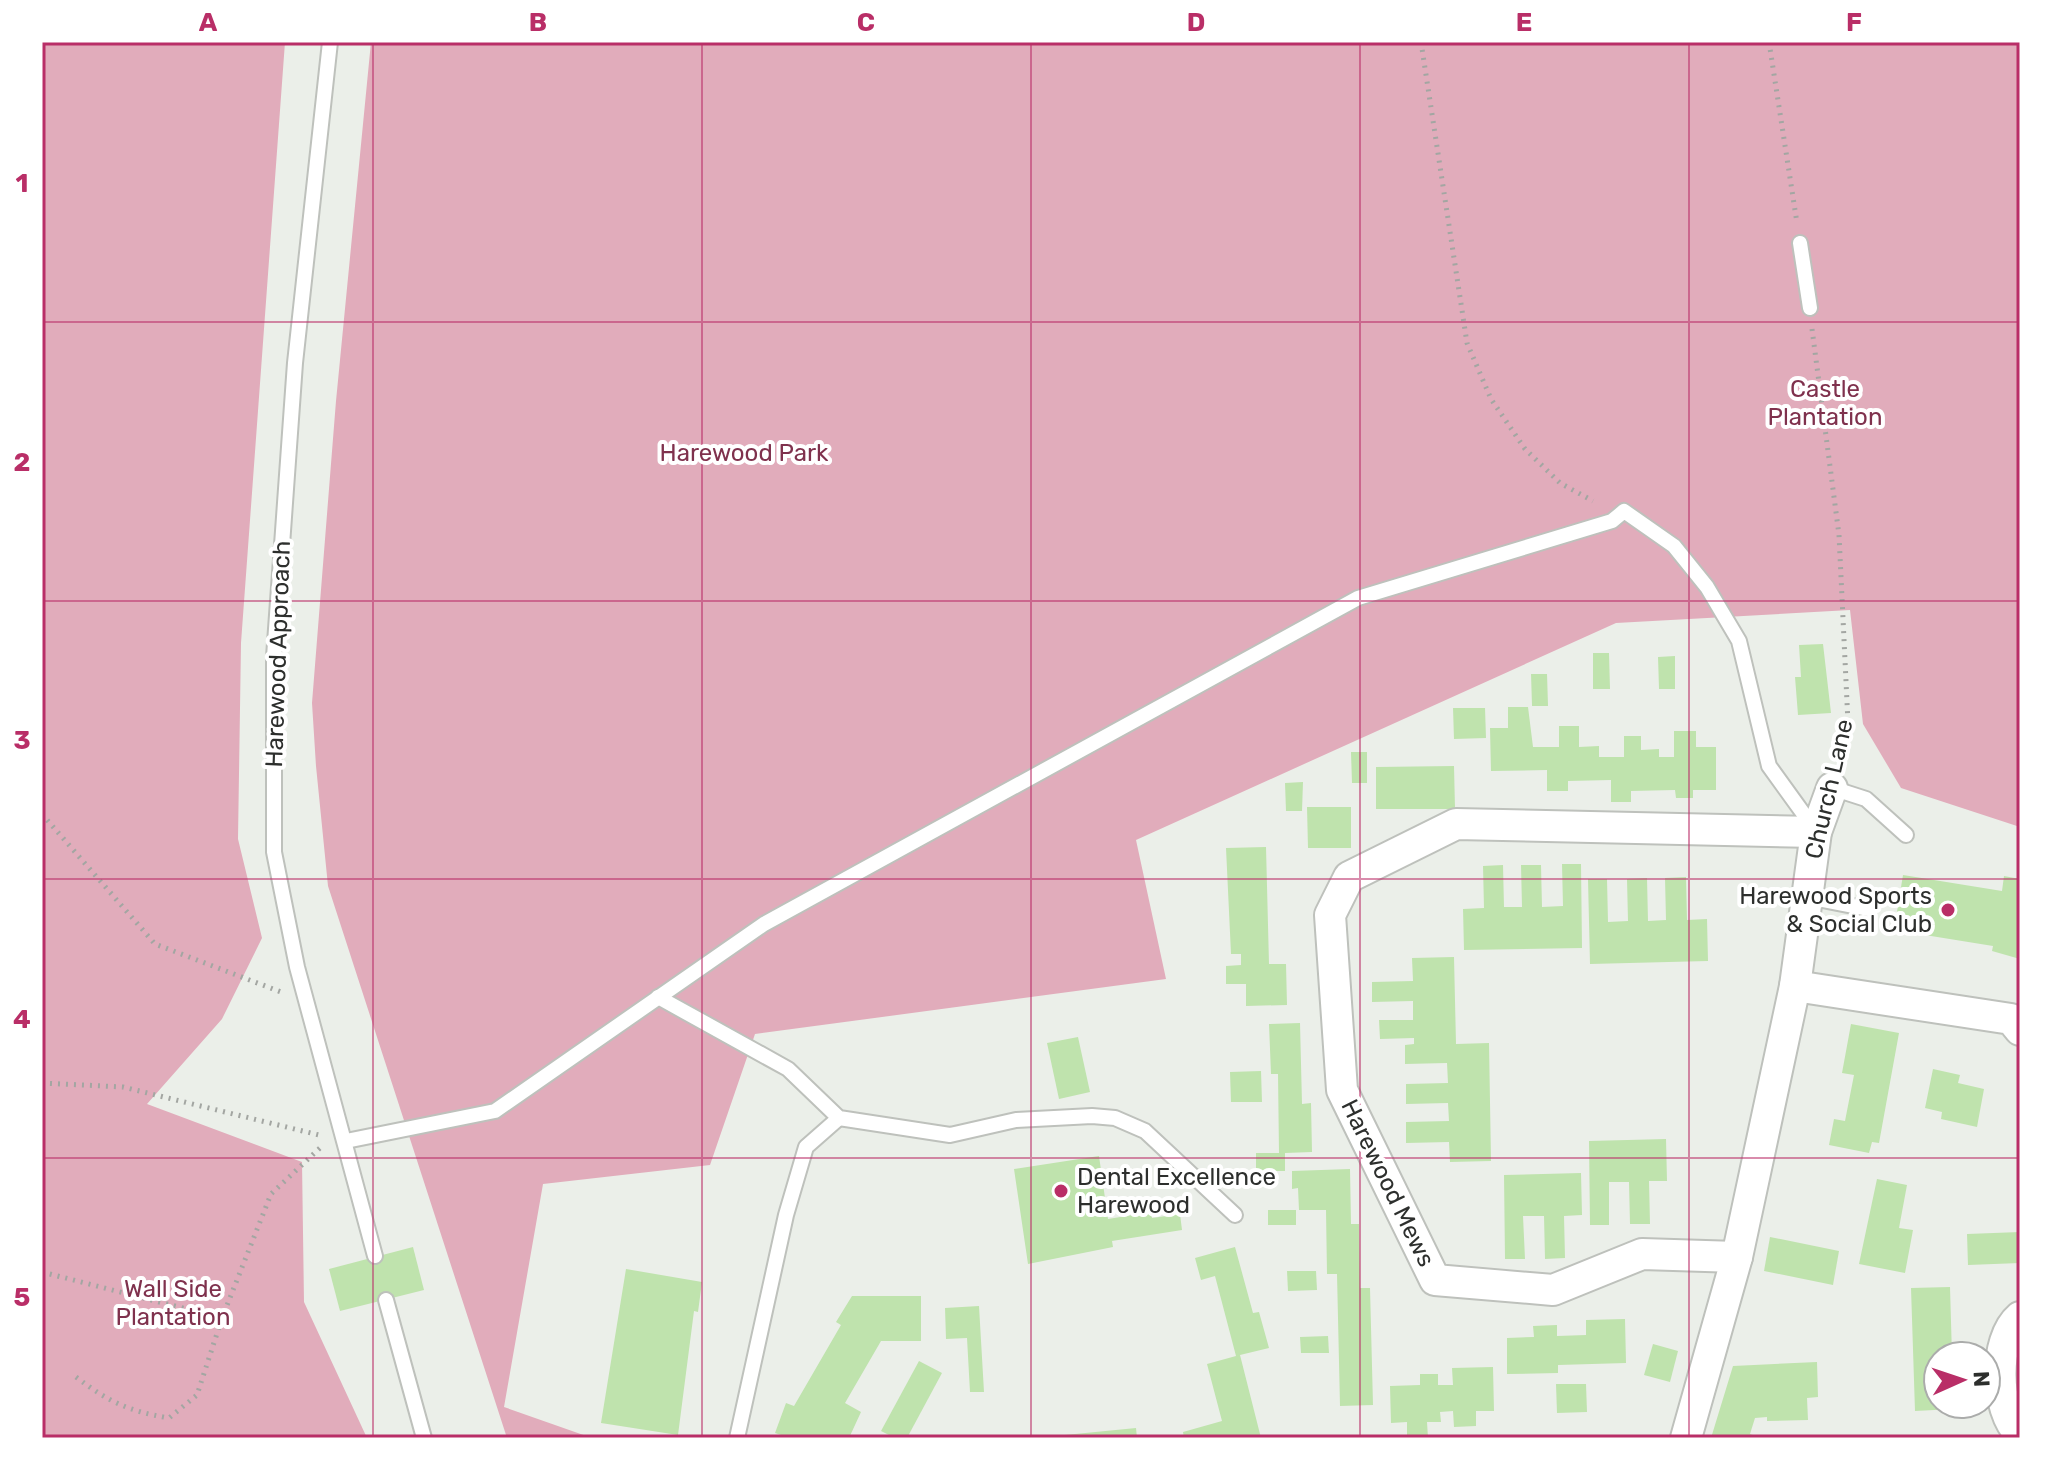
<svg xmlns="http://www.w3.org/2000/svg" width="2062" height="1480" viewBox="0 0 2062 1480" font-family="Rubik,sans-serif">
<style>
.green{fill:#e1acbb}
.building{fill:#bfe3ad}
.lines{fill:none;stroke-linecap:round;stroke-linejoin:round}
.service-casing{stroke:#bec1bc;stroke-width:18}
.minor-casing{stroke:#bec1bc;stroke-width:34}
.path{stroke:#a3a6a2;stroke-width:5;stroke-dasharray:2 6;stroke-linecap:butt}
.service{stroke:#fff;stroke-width:14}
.minor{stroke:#fff;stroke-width:30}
.grid{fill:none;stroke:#b92e67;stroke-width:2;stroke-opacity:0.55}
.poi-dot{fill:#b92e67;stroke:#fff;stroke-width:3}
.labels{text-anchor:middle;stroke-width:8;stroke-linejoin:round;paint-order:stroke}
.park-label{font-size:24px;fill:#7f314d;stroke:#fff}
.street-label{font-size:24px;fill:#2d2f2d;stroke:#fff}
.poi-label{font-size:24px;fill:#2d2f2d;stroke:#fff;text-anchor:end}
.neatline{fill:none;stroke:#b92e67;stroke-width:3}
.grid-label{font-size:26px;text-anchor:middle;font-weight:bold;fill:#b92e67}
</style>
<rect width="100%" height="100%" fill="#ebefe9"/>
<g class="green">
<path d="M42,42H285L241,643L238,839L262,938L222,1019L147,1104L302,1162L304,1302L367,1438H42Z"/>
<path d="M371,42H2020V827L1901,788L1863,724L1850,610L1616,623L1136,840L1166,979L755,1034L710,1165L543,1184L504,1407L592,1438H507L328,886L316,766L312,703L336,401Z"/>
</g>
<g class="building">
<path d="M1823,644L1831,713L1798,715L1795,677H1801L1799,645Z"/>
<path d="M1593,653H1609L1610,689H1593Z"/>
<path d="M1675,656V689H1659L1658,657Z"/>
<path d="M1531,674H1547L1548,706H1532Z"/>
<path d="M1508,707H1528L1533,747H1559V726H1579V747L1599,746V757H1624V736H1641V750L1659,749V757H1674V731H1696V747H1716V790H1693V798H1676L1675,790L1631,791V802H1611V780L1568,781V791H1547V770L1491,771L1490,728H1508Z"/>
<path d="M1453,708H1485L1486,738L1454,739Z"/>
<path d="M1351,752H1367V783H1352Z"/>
<path d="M1454,766L1455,809H1376V767Z"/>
<path d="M1303,782L1302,811H1286L1285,783Z"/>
<path d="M1307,807H1351V848H1308Z"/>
<path d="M1266,847L1269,964H1286L1287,1005L1246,1006V984H1226V966L1241,965V954H1231L1226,848Z"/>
<path d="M1562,864H1581L1582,948L1464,950L1463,909L1484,908L1483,866L1503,865L1504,907H1522L1521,865H1541L1542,907L1563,906Z"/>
<path d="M1903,875L2002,891L2004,876L2020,879V959L1992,951L1993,946L1894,930Z"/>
<path d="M1686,877L1687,920L1707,919L1708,961L1590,964L1588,879H1607L1608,922L1628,921L1627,879L1647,878L1648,921L1666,920L1665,878Z"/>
<path d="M1454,957L1456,1044L1489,1043L1491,1161L1450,1162L1449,1142L1406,1143V1122L1449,1121L1448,1103L1406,1104V1084L1448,1083L1447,1063L1405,1064V1045L1414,1044V1038L1380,1039L1379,1020H1413V1001L1372,1002V982L1413,981L1412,958Z"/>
<path d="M1300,1023L1302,1104L1311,1103L1312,1152L1285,1153V1171H1256V1153H1279L1278,1074H1271L1269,1024Z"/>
<path d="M1851,1024L1899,1033L1879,1143L1872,1142L1869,1153L1829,1145L1834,1119L1845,1121L1854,1075L1842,1073Z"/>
<path d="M1078,1037L1090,1092L1059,1099L1047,1043Z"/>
<path d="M1933,1069L1960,1075L1958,1083L1984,1089L1977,1127L1941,1119L1942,1112L1925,1108Z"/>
<path d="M1261,1071L1262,1102H1231L1230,1072Z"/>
<path d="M1666,1139L1667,1181H1649L1650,1224H1630L1629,1182H1609V1225H1590L1589,1141Z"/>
<path d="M1099,1156L1108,1219L1151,1212L1152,1218L1180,1214L1182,1230L1112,1241L1113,1247L1028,1264L1014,1169Z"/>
<path d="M1350,1169L1351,1224H1359L1360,1288H1370L1373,1405L1340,1406L1337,1274H1327L1326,1210H1299L1298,1188L1292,1189V1171Z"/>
<path d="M1581,1173L1582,1215L1564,1216L1565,1258L1545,1259L1544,1216H1523L1525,1259H1505L1504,1175Z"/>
<path d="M1877,1179L1907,1185L1899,1228L1913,1230L1905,1273L1859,1264Z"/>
<rect x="1268" y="1210" width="28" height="15"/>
<path d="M2020,1232V1263L1968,1265L1967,1234Z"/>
<path d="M1770,1237L1839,1251L1833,1285L1764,1271Z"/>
<path d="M413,1247L424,1290L340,1311L329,1269Z"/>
<path d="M1235,1247L1253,1313L1259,1312L1269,1348L1240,1355L1261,1438H1184L1183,1432L1222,1421L1207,1364L1236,1356L1215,1276L1201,1280L1195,1258Z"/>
<path d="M626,1269L702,1282L698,1312L694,1311L678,1435L601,1423Z"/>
<path d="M1287,1271H1316L1317,1290L1288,1291Z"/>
<path d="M1950,1287L1952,1356H1938V1404H1954V1409L1915,1411L1911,1288Z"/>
<path d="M852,1296H921V1341H881L845,1403L861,1412L849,1438H790L775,1433L786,1403L794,1406L841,1325L836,1322Z"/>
<path d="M979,1306L984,1392H970L967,1338L946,1339L945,1308Z"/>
<path d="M1625,1319L1626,1363L1558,1365V1373L1507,1374V1338L1534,1337L1533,1326L1557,1325V1336L1586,1335V1320Z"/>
<path d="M1328,1336L1329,1353H1301L1300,1337Z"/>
<path d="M1653,1344L1678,1351L1670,1382L1644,1375Z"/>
<path d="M919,1361L942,1373L907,1438H895L881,1431Z"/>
<path d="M1817,1362L1818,1397L1807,1398L1808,1420L1767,1421V1417L1755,1418L1750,1434L1761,1438H1711L1733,1366Z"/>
<path d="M1493,1367L1494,1411H1476V1426L1454,1427L1453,1411L1440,1412L1441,1422H1427L1428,1438H1407V1422L1391,1423L1390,1386L1420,1385V1374H1438V1385H1453L1452,1368Z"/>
<path d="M1556,1384H1586L1587,1412L1557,1413Z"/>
<path d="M1136,1428L1137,1438H1065V1435Z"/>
</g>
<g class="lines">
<defs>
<g id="service">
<path d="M330,42L295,363L274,657V852L297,967L375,1256"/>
<path d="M1800,243L1810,308"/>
<path d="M1832,788L1866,799L1906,835"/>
<path d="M1807,897L1868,909"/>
<path d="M658,997L788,1069L839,1118L950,1135L1016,1120L1092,1116L1115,1118L1145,1131L1235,1215"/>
<path d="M346,1141L495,1111L764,924L1358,598L1612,521L1624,511L1674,546L1707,587L1739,641L1769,766L1816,831"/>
<path d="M386,1300L424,1438"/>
<path d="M737,1438L786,1215L806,1147L839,1118"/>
</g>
<g id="minor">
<path d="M1795,986L2011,1019L2020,1030"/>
<path d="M1737,1257L1642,1254L1553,1290L1435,1280L1342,1090L1330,915L1349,877L1456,824L1816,832"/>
<path d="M2020,1317C1993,1340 1995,1410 2020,1434"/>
<path d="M1686,1438L1737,1257L1795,986L1816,832L1832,788"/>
</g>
</defs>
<use href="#service" class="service-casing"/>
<use href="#minor" class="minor-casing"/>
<g class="path">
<path d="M1421,42L1467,343L1491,399L1525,449L1560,483L1593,501"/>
<path d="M1769,42L1797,223"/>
<path d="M1812,329L1839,535L1848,723L1839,760"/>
<path d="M42,814L155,944L281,992"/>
<path d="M42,1083L123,1087L319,1135"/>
<path d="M42,1272L222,1318L271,1194L321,1147"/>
<path d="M76,1377C109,1402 128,1411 169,1418L197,1395L222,1318"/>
</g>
<use href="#service" class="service"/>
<use href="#minor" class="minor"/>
</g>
<path class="grid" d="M373,42V1438M702,42V1438M1031,42V1438M1360,42V1438M1689,42V1438M42,322H2020M42,601H2020M42,879H2020M42,1158H2020"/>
<g class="poi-dot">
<circle cx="1948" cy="910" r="8"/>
<circle cx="1061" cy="1191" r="8"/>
</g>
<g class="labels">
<g class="park-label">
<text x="1825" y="397">Castle<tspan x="1825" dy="28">Plantation</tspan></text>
<text x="744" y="461">Harewood Park</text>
<text x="173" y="1297">Wall Side<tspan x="173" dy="28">Plantation</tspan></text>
</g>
<g class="street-label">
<text transform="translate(278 654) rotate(-88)" y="8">Harewood Approach</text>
<text transform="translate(1829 789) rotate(-77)" y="8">Church Lane</text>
<text transform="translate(1388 1183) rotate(64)" y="8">Harewood Mews</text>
</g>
<g class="poi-label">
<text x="1932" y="904">Harewood Sports<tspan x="1932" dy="28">&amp; Social Club</tspan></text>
<text x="1077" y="1185" text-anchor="start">Dental Excellence<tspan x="1077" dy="28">Harewood</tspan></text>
</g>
</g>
<rect width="2062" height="1480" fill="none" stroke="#ffffff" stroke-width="88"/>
<g transform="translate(1962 1380) rotate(87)"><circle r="38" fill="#ffffff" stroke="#abacab" stroke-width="2"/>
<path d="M0-6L14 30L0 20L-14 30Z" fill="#b92e67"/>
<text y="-12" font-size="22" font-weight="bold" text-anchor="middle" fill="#2d2f2d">N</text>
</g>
<rect x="44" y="44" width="1974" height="1392" class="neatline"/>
<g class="grid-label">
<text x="208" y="31">A</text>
<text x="538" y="31">B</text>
<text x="866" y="31">C</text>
<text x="1196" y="31">D</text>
<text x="1524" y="31">E</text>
<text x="1854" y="31">F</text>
<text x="22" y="192">1</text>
<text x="22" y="471">2</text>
<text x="22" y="749">3</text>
<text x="22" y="1028">4</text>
<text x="22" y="1306">5</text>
</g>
</svg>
